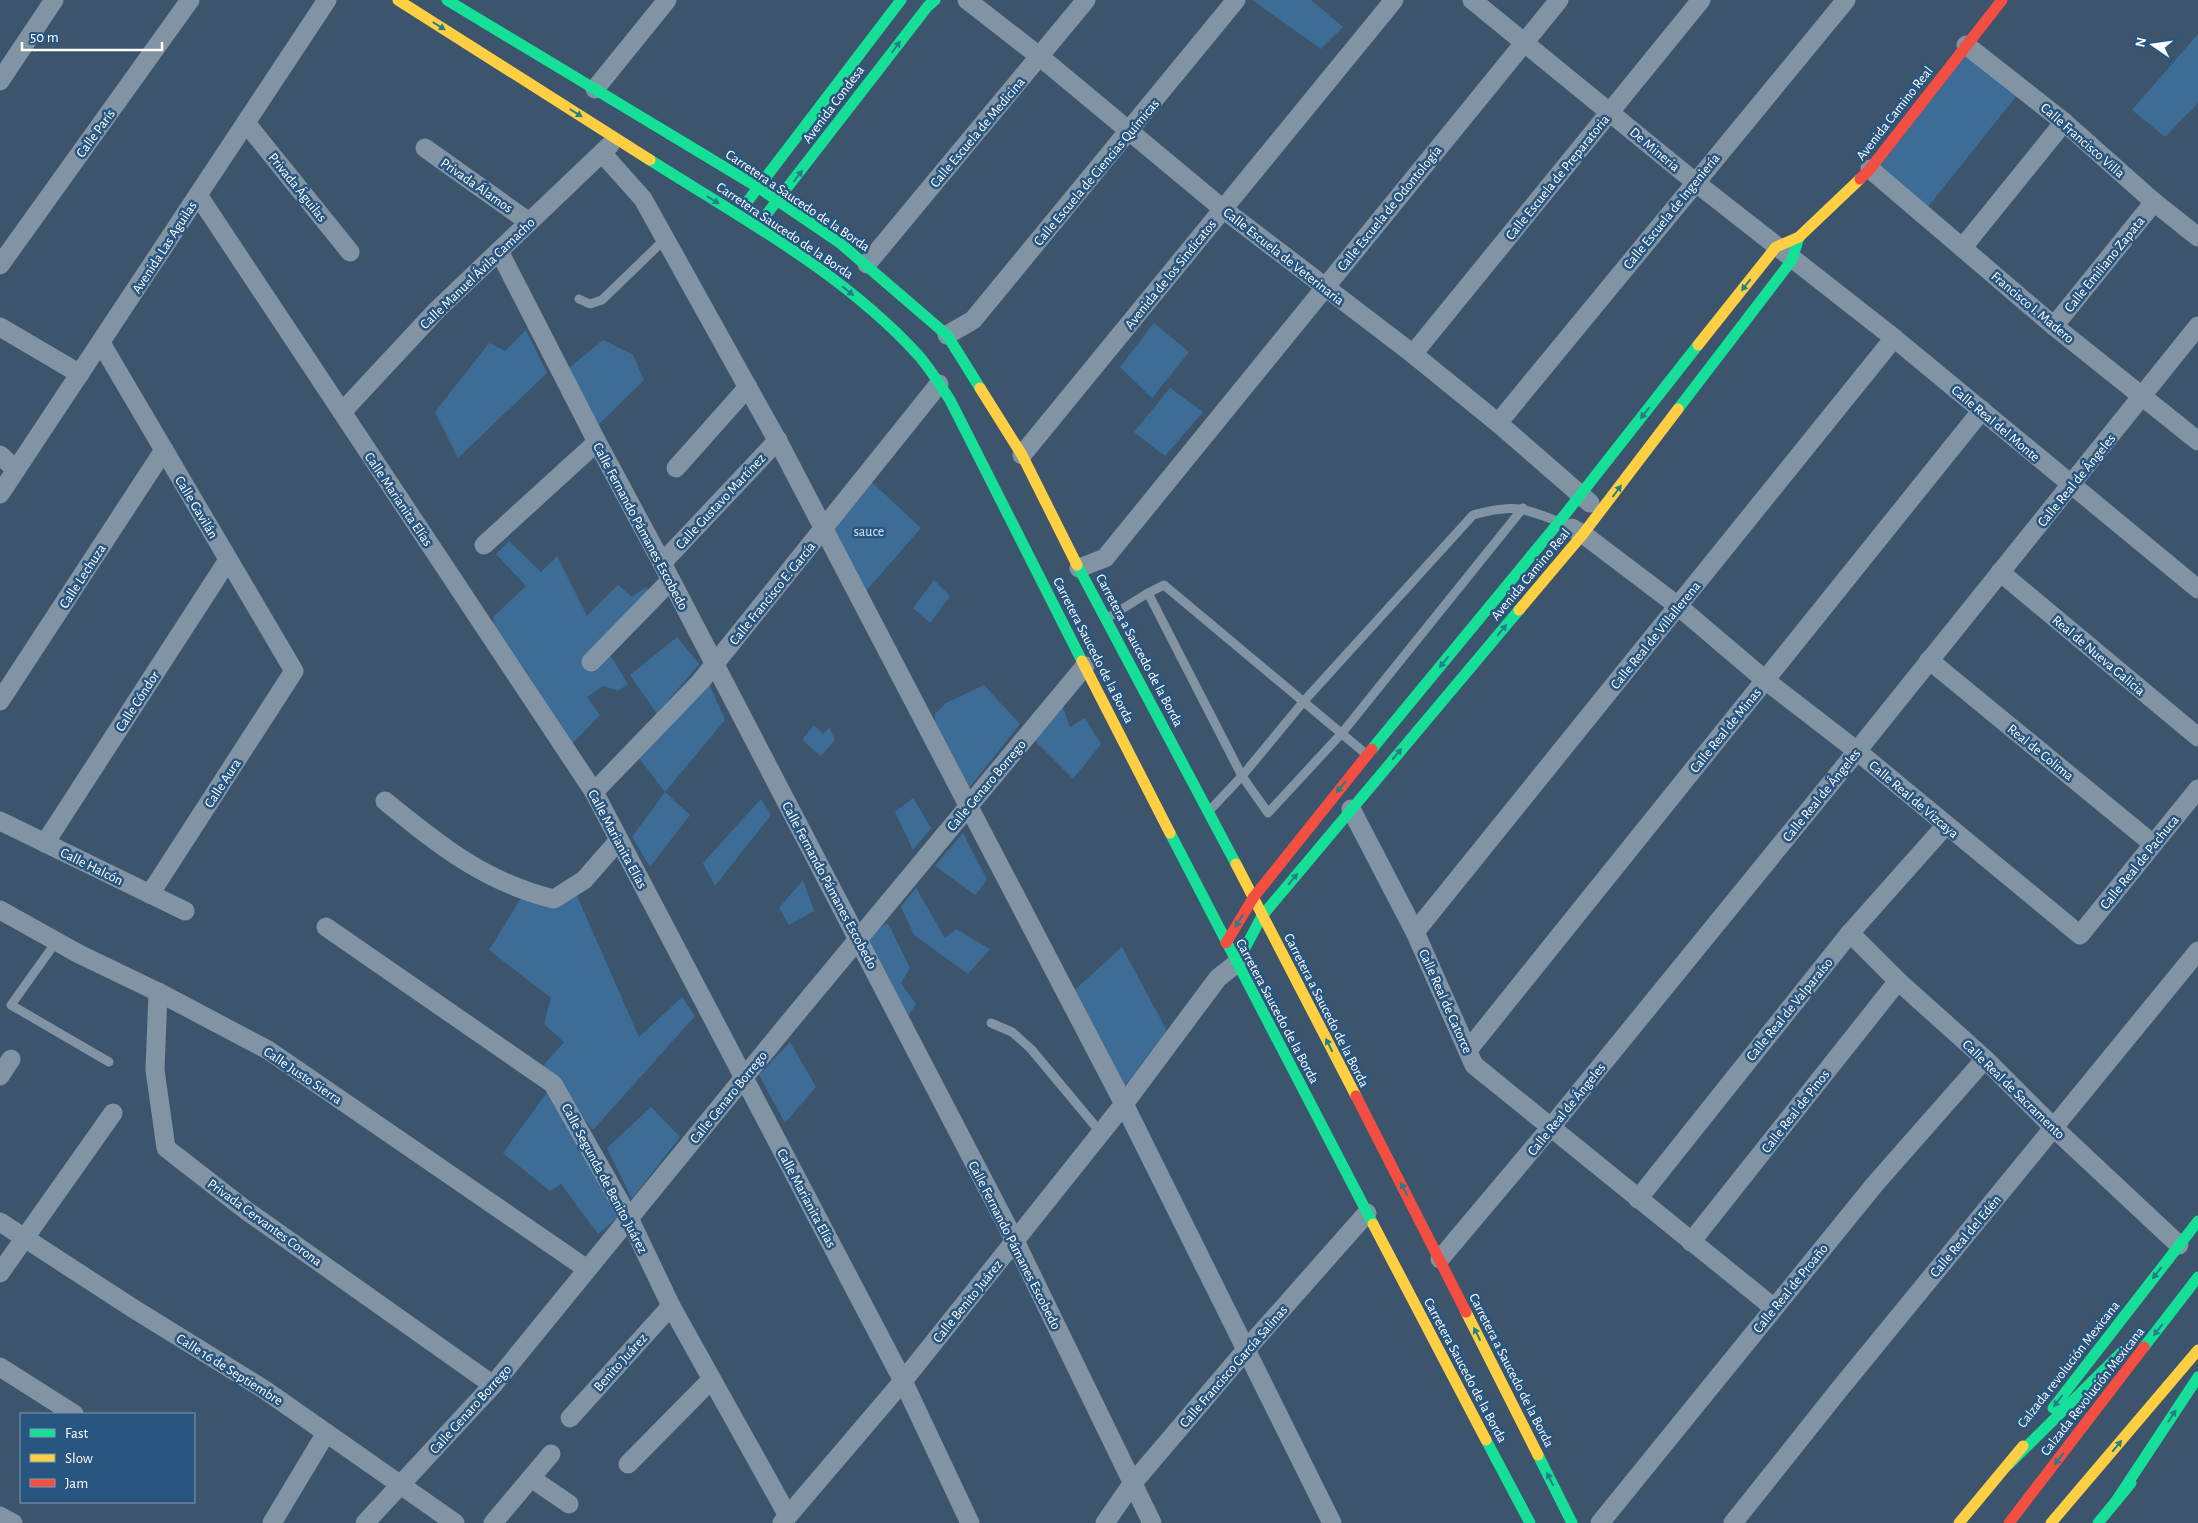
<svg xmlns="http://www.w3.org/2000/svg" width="2198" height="1523" viewBox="0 0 2198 1523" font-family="'Alegreya Sans',sans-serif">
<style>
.green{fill:#3d6c97}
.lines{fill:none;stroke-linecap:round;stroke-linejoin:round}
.lane{stroke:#8293a3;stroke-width:9}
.street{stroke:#8293a3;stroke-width:19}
.fast{stroke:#16e098;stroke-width:11}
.slow{stroke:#ffcf43;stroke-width:11}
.jam{stroke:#f24e42;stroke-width:11}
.oneway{fill:#237f88}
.labels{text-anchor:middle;stroke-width:5;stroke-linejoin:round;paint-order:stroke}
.street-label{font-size:14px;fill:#fff;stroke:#285681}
.park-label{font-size:14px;fill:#d3e5f5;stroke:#285681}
</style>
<rect width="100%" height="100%" fill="#3c556d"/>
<g class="green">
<path d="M1252,0H1311L1343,27L1321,49Z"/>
<path d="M2198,34V103L2165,137L2132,110Z"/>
<path d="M1966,45L2022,89L1923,213L1870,169Z"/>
<path d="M1154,323L1189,352L1152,398L1120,367Z"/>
<path d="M526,330L547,373L458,458L435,412L489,343L505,351Z"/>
<path d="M603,340L633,355L644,380L595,428L568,369Z"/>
<path d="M1170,388L1203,412L1165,456L1134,432Z"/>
<path d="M865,476L921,528L860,598L823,528Z"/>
<path d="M509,541L541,572L557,556L587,616L618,585L632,597L646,587L652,593L610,655L628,684L618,691L603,686L587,697L600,715L570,746L527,673L494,626L493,617L526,586L496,554Z"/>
<path d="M934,580L950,596L930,623L913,608Z"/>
<path d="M677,637L699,664L657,714L630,675Z"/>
<path d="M709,684L725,720L665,792L690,815L650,867L632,837L665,792L638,757Z"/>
<path d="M984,685L1020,724L969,788L934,726L935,714L946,703Z"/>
<path d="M1059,697L1070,727L1085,718L1101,744L1073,779L1028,734Z"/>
<path d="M814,725L823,734L829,727L835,740L821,756L802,740Z"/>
<path d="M913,798L931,828L913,850L895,812Z"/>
<path d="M761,799L771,815L715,886L703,863Z"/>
<path d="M963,833L987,880L975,895L935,866Z"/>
<path d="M803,880L814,911L789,925L779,908Z"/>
<path d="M573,887L639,1037L682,997L695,1016L593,1130L542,1067L564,1042L544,1024L551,998L489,950L525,892Z"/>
<path d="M916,888L945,938L956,929L990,949L968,974L914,935L901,907Z"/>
<path d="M888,923L910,968L901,983L916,1004L902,1025L858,939Z"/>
<path d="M1122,947L1167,1031L1119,1093L1068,996Z"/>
<path d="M790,1042L816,1087L785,1123L759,1075Z"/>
<path d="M553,1084L625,1211L598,1234L561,1184L550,1191L503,1153Z"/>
<path d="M651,1107L680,1137L632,1199L607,1148Z"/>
</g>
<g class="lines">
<g class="lane">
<path d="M579,299L590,304L602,300L666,238"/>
<path d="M1148,593L1242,776L1268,813L1342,733L1523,508"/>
<path d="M1109,617L1148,593L1164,585L1366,754"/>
<path d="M1211,809L1242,776L1304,701L1473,515C1512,504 1521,507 1557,521"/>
<path d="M56,942L11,1005L109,1062"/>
<path d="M991,1023L1012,1032L1031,1049L1101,1133"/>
</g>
<g class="street">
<path d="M967,0L1039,56L1223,209L1413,354L1498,423L1590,503"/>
<path d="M1472,0L1695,182L1894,338L2198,589"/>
<path d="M1966,45L2064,122L2154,202L2198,237"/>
<path d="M0,81L54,0"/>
<path d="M595,89L667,0"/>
<path d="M246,123L350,252"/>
<path d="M425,148L529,222"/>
<path d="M602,153L643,199L781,447L1124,1104L1332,1523"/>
<path d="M1870,169L2054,326L2198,441"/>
<path d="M198,195L594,792L903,1381L970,1523"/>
<path d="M1963,247L2064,122"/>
<path d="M499,251L597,442L662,563L1015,1241L1152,1523"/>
<path d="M867,264L1086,0"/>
<path d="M0,265L190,0"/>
<path d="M2054,326L2154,202"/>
<path d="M0,327L80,374"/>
<path d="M947,335L973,320L1236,0"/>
<path d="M101,343L294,671L150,894"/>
<path d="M1413,354L1701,0"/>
<path d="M342,412L437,310L610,145"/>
<path d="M1498,423L1846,0"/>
<path d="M0,455L16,470"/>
<path d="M1022,455L1394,0"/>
<path d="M676,468L748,387"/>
<path d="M0,494L327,0"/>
<path d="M1572,528L1583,534L1678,606L1765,680L1857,751L2080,935L2198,789"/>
<path d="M484,545L597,442"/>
<path d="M662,563L778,440"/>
<path d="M1079,568L1105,558L1559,0"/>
<path d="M2000,572L2198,737"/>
<path d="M1929,660L2153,844"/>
<path d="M591,662L671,580"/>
<path d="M0,701L164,450"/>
<path d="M594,792L701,681L939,384"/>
<path d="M385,801C439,845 484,882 554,899L584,880L619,840"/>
<path d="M1351,809L1415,932L1474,1065L1774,1308"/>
<path d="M0,821L185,911"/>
<path d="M45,843L228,560"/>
<path d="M0,910L79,954L158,992L268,1050L587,1269"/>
<path d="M326,927L553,1084L629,1218L671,1306L788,1516"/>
<path d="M1415,932L1894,338"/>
<path d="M1850,933L1898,981L1985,1059L2054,1128L2179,1245"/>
<path d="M158,992L155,1070L166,1148L247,1211L493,1385"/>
<path d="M1468,1050L1982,410"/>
<path d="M0,1076L11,1059"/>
<path d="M1638,1199L1850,933L1946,825"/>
<path d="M0,1222L134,1309L265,1390L455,1523"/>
<path d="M1691,1242L1898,981"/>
<path d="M1440,1259L1551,1127L1857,751L2198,326"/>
<path d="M0,1273L113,1113"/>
<path d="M0,1367L74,1414"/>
<path d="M570,1418L671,1306"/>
<path d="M628,1464L711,1380"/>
<path d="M531,1478L569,1504"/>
<path d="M0,1516L13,1523"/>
<path d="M272,1523L326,1433"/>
<path d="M365,1523L493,1385L786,1026L1085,666"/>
<path d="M493,1523L551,1454"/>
<path d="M782,1523L903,1381L1124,1104L1218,978L1237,963"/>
<path d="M1105,1523L1132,1484L1245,1351L1367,1213"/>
<path d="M1600,1523L1875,1184L1985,1059"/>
<path d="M1733,1523L1838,1391L2198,951"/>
</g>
<g class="fast">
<path d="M447,0L759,188L840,243L947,335L980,388"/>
<path d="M650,160C743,219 845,274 919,356C931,370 940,385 950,400L1082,661"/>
<path d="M747,202L901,0"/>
<path d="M766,215L928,6L935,0"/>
<path d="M1678,409L1792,260L1799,237"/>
<path d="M1077,565L1236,864"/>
<path d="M1372,749L1559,522L1698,345"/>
<path d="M1170,833L1373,1224"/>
<path d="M1237,963L1262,916L1519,610"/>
<path d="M2144,1347L2198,1277"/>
<path d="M2053,1408L2198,1221"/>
<path d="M1486,1440L1530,1523"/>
<path d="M1538,1455L1572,1523"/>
<path d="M2009,1464L2122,1352"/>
<path d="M2116,1501L2198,1377"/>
<path d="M2098,1523L2131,1483"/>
</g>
<g class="slow">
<path d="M398,0L650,160"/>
<path d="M1698,345L1776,247L1799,237L1860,179"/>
<path d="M980,388L1022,455L1077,565"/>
<path d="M1519,610L1583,534L1678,409"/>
<path d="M1082,661L1170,833"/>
<path d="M1236,864L1356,1096"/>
<path d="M1373,1224L1486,1440"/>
<path d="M1466,1312L1538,1455"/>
<path d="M1959,1523L2023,1446"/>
<path d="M2051,1523L2198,1350"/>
</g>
<g class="jam">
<path d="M1860,179L1870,169L2002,0"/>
<path d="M1226,943L1253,898L1372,749"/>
<path d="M1356,1096L1466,1312"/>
<path d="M2009,1523L2144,1347"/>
</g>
</g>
<defs><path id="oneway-solid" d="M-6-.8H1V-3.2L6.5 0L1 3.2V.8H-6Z" transform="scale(1.25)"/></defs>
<g class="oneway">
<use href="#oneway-solid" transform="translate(439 26) rotate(32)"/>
<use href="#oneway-solid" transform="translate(896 47) rotate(-53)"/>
<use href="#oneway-solid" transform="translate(576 113) rotate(32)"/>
<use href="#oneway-solid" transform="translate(798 176) rotate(-53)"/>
<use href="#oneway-solid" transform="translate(713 200) rotate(32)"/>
<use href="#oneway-solid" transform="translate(1746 285) rotate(128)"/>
<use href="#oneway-solid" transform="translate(848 291) rotate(39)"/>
<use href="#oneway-solid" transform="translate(1645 413) rotate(128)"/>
<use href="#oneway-solid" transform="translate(1617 491) rotate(-53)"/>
<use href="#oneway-solid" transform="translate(1502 630) rotate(-50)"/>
<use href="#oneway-solid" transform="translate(1444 662) rotate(129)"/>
<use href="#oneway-solid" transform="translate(1397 754) rotate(-50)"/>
<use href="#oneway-solid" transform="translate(1341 787) rotate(130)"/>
<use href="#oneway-solid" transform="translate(1293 879) rotate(-50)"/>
<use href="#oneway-solid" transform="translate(1239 921) rotate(121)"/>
<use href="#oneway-solid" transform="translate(1329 1045) rotate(-117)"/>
<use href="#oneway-solid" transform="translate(1404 1189) rotate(-117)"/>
<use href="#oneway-solid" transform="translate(2157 1273) rotate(128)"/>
<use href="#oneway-solid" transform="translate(2158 1330) rotate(128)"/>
<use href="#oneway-solid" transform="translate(1477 1334) rotate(-117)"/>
<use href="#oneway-solid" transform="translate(2058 1401) rotate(128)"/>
<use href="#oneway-solid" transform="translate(2172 1416) rotate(-57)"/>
<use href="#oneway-solid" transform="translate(2117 1446) rotate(-50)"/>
<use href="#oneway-solid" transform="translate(2059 1459) rotate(128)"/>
<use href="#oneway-solid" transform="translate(1550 1479) rotate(-117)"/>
</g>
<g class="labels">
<g class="street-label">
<text transform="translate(833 104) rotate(-53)" y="5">Avenida Condesa</text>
<text transform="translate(1894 113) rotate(-52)" y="5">Avenida Camino Real</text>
<text transform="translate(977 132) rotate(-50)" y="5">Calle Escuela de Medicina</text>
<text transform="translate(95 133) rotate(-54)" y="5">Calle París</text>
<text transform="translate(2083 140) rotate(41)" y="5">Calle Francisco Villa</text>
<text transform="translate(1655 149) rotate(40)" y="5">De Mineria</text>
<text transform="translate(1096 172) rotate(-50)" y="5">Calle Escuela de Ciencias Químicas</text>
<text transform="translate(1557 177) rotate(-51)" y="5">Calle Escuela de Preparatoria</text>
<text transform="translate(477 185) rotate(35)" y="5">Privada Álamos</text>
<text transform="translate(298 187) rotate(51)" y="5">Privada Águilas</text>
<text transform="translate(798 200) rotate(34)" y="5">Carretera a Saucedo de la Borda</text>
<text transform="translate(1389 208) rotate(-51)" y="5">Calle Escuela de Odontología</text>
<text transform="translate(1671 211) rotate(-51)" y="5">Calle Escuela de Ingeniería</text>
<text transform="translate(785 230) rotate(34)" y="5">Carretera Saucedo de la Borda</text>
<text transform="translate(164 247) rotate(-57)" y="5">Avenida Las Aguilas</text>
<text transform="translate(1284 256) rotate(38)" y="5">Calle Escuela de Veterinaria</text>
<text transform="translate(2104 264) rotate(-51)" y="5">Calle Emiliano Zapata</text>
<text transform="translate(477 273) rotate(-44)" y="5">Calle Manuel Ávila Camacho</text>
<text transform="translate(1170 274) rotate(-51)" y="5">Avenida de los Sindicatos</text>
<text transform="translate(2033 307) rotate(40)" y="5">Francisco I. Madero</text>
<text transform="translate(1996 423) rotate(40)" y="5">Calle Real del Monte</text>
<text transform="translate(2076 480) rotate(-51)" y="5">Calle Real de Ángeles</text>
<text transform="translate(399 499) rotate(56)" y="5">Calle Marianita Elías</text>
<text transform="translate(720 501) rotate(-47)" y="5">Calle Gustavo Martínez</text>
<text transform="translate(197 507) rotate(59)" y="5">Calle Gavilán</text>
<text transform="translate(641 526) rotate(62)" y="5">Calle Fernando Pámanes Escobedo</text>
<text transform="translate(1530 574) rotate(-50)" y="5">Avenida Camino Real</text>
<text transform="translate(82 576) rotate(-57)" y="5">Calle Lechuza</text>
<text transform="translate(772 593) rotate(-51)" y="5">Calle Francisco E. García</text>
<text transform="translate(1655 635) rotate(-51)" y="5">Calle Real de Villallerena</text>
<text transform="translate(1094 650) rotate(63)" y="5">Carretera Saucedo de la Borda</text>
<text transform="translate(1140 650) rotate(62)" y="5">Carretera a Saucedo de la Borda</text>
<text transform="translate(2099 655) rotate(40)" y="5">Real de Nueva Galicia</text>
<text transform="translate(137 701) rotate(-57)" y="5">Calle Cóndor</text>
<text transform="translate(1725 730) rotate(-51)" y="5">Calle Real de Minas</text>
<text transform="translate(2041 752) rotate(39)" y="5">Real de Colima</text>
<text transform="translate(222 783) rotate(-57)" y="5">Calle Aura</text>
<text transform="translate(986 785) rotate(-50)" y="5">Calle Genaro Borrego</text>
<text transform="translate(1821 795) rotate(-51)" y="5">Calle Real de Ángeles</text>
<text transform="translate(1914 799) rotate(40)" y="5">Calle Real de Vizcaya</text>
<text transform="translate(618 839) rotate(62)" y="5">Calle Marianita Elías</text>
<text transform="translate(2139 862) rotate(-51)" y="5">Calle Real de Pachuca</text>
<text transform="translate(92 866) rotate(26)" y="5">Calle Halcón</text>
<text transform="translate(830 885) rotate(62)" y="5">Calle Fernando Pámanes Escobedo</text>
<text transform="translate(1446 1001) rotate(66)" y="5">Calle Real de Catorce</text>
<text transform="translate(1789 1009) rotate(-51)" y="5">Calle Real de Valparaíso</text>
<text transform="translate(1327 1010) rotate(63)" y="5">Carretera a Saucedo de la Borda</text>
<text transform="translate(1278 1011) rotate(62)" y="5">Carretera Saucedo de la Borda</text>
<text transform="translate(303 1075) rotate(34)" y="5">Calle Justo Sierra</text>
<text transform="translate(2014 1089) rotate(44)" y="5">Calle Real de Sacramento</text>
<text transform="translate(728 1097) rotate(-51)" y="5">Calle Genaro Borrego</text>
<text transform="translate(1566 1109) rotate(-51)" y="5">Calle Real de Ángeles</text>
<text transform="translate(1795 1111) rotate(-52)" y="5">Calle Real de Pinos</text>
<text transform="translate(605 1178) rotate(62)" y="5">Calle Segunda de Benito Juárez</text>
<text transform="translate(807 1198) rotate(62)" y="5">Calle Marianita Elías</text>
<text transform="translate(265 1222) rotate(36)" y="5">Privada Cervantes Corona</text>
<text transform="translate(1965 1236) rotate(-50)" y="5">Calle Real del Edén</text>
<text transform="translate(1015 1245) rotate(63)" y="5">Calle Fernando Pámanes Escobedo</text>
<text transform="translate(1790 1288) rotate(-51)" y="5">Calle Real de Proaño</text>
<text transform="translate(967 1301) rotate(-51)" y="5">Calle Benito Juárez</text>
<text transform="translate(620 1362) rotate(-48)" y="5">Benito Juárez</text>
<text transform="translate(2068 1364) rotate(-52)" y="5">Calzada revolución Mexicana</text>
<text transform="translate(1233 1366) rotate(-49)" y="5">Calle Francisco García Salinas</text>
<text transform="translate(230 1369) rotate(32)" y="5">Calle 16 de Septiembre</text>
<text transform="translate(1466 1370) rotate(62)" y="5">Carretera Saucedo de la Borda</text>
<text transform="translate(1512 1370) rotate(63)" y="5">Carretera a Saucedo de la Borda</text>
<text transform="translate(2092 1391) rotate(-52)" y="5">Calzada Revolución Mexicana</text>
<text transform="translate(470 1409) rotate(-48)" y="5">Calle Genaro Borrego</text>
</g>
<g class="park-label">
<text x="869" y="536">sauce</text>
</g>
</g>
<rect x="20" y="1413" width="175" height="90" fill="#285681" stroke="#7e9ab3"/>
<rect x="30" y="1429" width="25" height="8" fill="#16e098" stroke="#7e9ab3"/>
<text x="65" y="1438" font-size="15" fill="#ffffff">Fast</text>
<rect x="30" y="1454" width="25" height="8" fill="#ffcf43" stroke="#7e9ab3"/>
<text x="65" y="1463" font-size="15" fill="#ffffff">Slow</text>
<rect x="30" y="1479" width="25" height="8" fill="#f24e42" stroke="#7e9ab3"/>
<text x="65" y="1488" font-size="15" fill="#ffffff">Jam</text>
<g transform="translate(2153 45) rotate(283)" stroke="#285681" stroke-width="4" paint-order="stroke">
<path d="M0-4L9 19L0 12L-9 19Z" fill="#ffffff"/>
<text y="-8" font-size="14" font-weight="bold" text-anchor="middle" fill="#ffffff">N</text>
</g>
<path d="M22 42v8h140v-8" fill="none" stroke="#ffffff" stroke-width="2.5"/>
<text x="30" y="42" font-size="15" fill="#ffffff" stroke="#285681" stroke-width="4" paint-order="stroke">50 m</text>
</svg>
